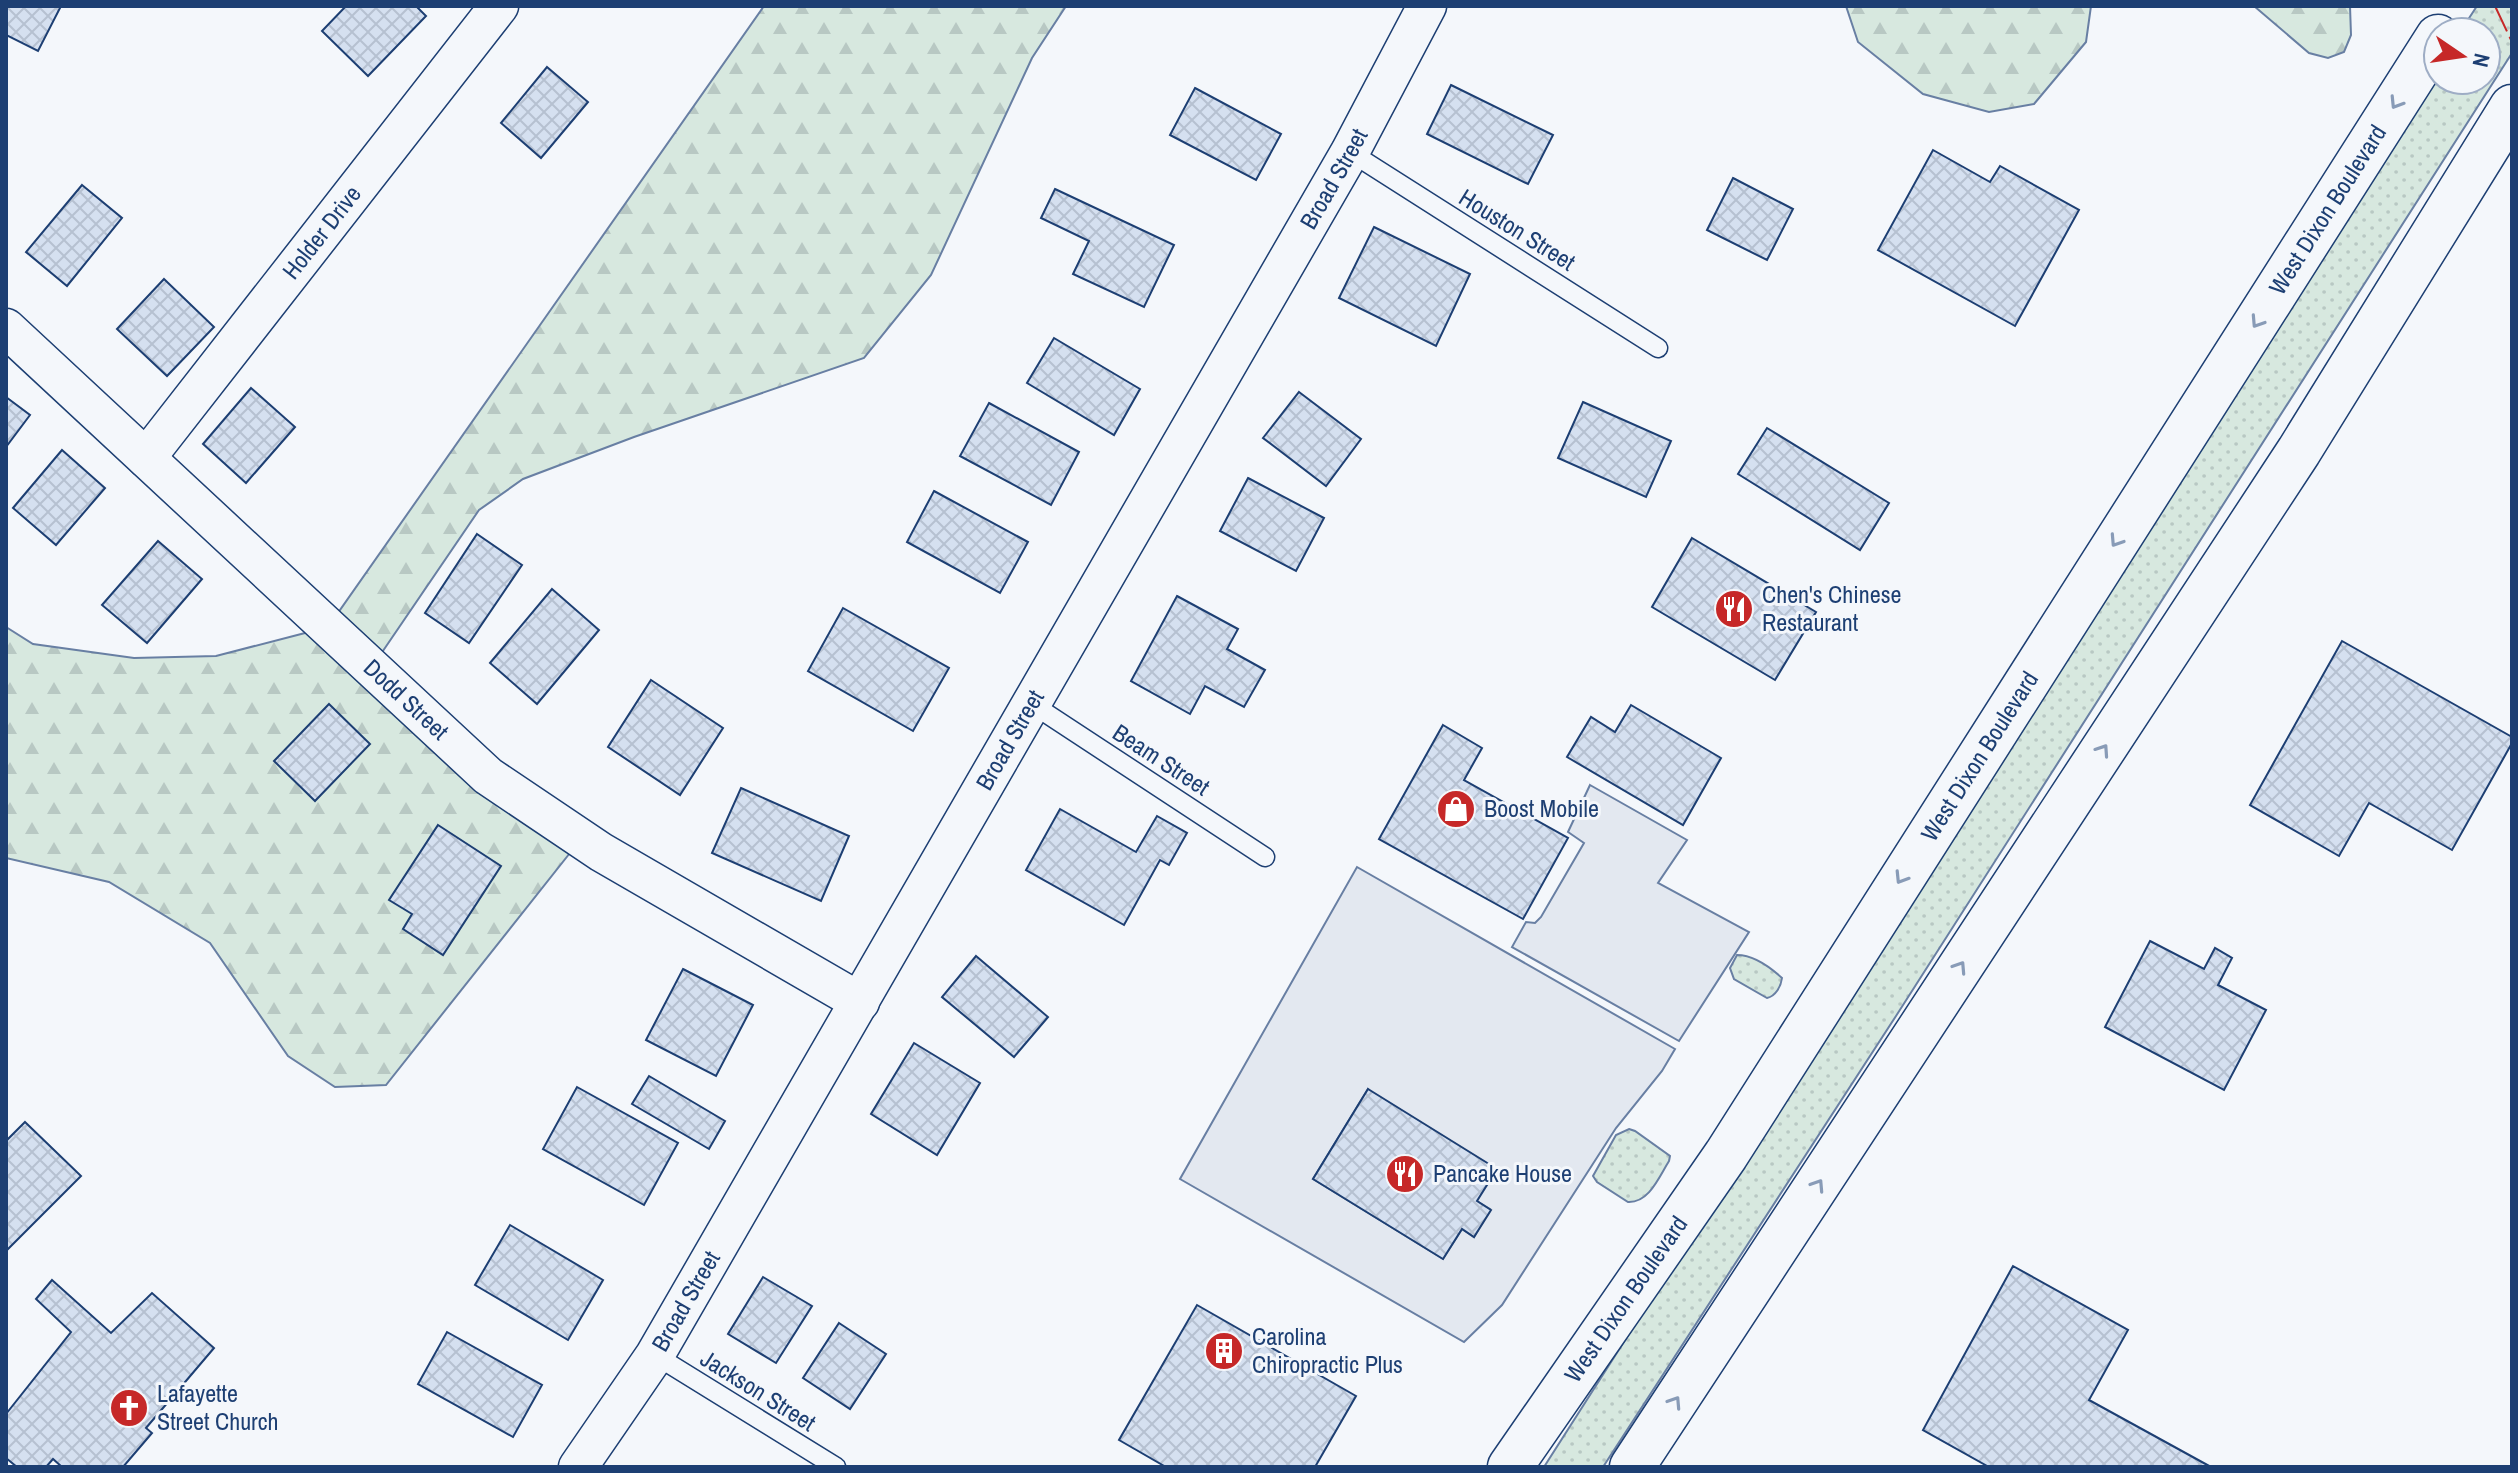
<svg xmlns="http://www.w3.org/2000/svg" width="2518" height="1473" viewBox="0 0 2518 1473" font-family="'Archivo Narrow',sans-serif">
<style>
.grass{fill:url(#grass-dots);stroke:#687fa3;stroke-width:2}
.forest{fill:url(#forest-firs);stroke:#687fa3;stroke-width:2}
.parking{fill:#e3e8f0;stroke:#687fa3;stroke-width:2;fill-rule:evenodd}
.building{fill:url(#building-cross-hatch);stroke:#1d3f73;stroke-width:2}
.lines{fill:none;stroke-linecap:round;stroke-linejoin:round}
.service-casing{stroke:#1d3f73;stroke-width:21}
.minor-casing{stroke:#1d3f73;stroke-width:41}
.trunk-casing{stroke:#1d3f73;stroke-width:47}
.service{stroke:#f4f7fb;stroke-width:18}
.minor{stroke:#f4f7fb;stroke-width:38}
.trunk{stroke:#f4f7fb;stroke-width:44}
.power{stroke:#c62828;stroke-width:2;stroke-dasharray:28 6 4 6;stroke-linecap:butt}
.oneway{stroke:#889bb7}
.labels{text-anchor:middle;stroke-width:6;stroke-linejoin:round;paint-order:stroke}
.street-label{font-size:24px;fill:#1d3f73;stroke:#f4f7fb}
.poi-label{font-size:24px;fill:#1d3f73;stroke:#f4f7fb;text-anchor:start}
</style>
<defs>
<pattern id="grass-dots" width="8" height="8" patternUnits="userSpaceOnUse" patternTransform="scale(2)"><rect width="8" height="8" fill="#d7e8df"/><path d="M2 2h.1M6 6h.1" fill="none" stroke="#b8c8c3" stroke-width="1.8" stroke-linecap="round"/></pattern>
<pattern id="forest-firs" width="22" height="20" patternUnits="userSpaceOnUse" patternTransform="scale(2)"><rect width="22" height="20" fill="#d7e8df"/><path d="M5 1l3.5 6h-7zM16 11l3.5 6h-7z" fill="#b8c8c3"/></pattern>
<pattern id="building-cross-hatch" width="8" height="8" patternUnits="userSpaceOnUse" patternTransform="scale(2)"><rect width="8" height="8" fill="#d5e0f0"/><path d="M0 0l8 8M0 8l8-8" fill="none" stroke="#b6c1d1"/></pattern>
</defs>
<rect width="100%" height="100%" fill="#f4f7fb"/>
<g class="grass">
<path d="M2477,6H2512V53L1896,1016L1603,1467H1544L2438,67V80H2486V32H2460Z"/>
<path d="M1737,955C1753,955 1770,967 1782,978C1781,986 1776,996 1767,998L1734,979L1730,968Z"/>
<path d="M1629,1129L1635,1131L1670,1156L1669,1161C1659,1177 1649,1203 1628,1202L1597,1182L1593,1176L1616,1135Z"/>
</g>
<g class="forest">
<path d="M764,6H1066L1032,58L931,275L864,358L634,437L523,479L479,510L372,667L581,839L386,1085L335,1087L288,1056L210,943L109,882L6,858V627L33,644L134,658L216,656L328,627Z"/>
<path d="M1846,6H2091L2086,42L2034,104L1989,112L1923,94L1858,42Z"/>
<path d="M2254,6H2350L2351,35L2344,52L2328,58L2309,53Z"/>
</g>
<g class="parking">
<path d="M1590,785L1687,840L1658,883L1749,932L1679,1041L1512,947L1526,922L1535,923L1541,917L1584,843L1568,832Z"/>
<path d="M1357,867L1675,1049L1662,1071L1616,1128L1502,1305L1464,1342L1180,1179ZM1368,1089L1477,1201L1490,1209L1474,1237L1462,1229L1443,1259L1313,1179Z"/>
</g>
<g class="building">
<path d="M6,6H61L38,51L6,35Z"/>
<path d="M346,6H416L426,16L368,76L322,31Z"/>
<path d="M547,67L588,102L541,158L501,123Z"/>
<path d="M1451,85L1553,135L1528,184L1427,134Z"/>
<path d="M1195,88L1281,134L1256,180L1170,135Z"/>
<path d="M1933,150L1990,182L2000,166L2079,210L2015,326L1878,250Z"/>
<path d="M1733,178L1793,209L1767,260L1707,230Z"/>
<path d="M82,185L122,218L67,286L26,252Z"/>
<path d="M1055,189L1174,245L1144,307L1073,274L1089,241L1041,218Z"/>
<path d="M1374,227L1470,274L1436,346L1339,298Z"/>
<path d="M164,279L214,327L167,376L117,329Z"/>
<path d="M1054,338L1140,389L1114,435L1027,383Z"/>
<path d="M251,388L295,427L246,483L203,444Z"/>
<path d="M1299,392L1361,439L1326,486L1263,438Z"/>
<path d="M6,397L30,415L6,447Z"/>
<path d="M1583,402L1671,441L1646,497L1558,458Z"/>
<path d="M989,403L1079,452L1051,505L960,456Z"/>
<path d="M1767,428L1889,503L1860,550L1738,474Z"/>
<path d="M62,450L105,488L56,545L13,508Z"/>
<path d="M1248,478L1324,518L1296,571L1220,531Z"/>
<path d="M934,491L1028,542L1000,593L907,542Z"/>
<path d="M477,534L522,565L469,643L425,613Z"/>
<path d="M1692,538L1816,612L1775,680L1652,607Z"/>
<path d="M158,541L202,579L147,643L102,605Z"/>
<path d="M552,589L599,630L537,704L490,663Z"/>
<path d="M1177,596L1238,629L1227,649L1265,670L1244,707L1205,686L1190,714L1131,681Z"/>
<path d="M843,608L949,668L913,731L808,671Z"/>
<path d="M2342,641L2512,737V743L2452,850L2369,803L2339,856L2250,805Z"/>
<path d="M651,680L723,728L680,795L608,747Z"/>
<path d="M329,704L370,744L315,801L274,761Z"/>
<path d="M1631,705L1721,758L1683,825L1567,757L1591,717L1615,732Z"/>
<path d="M1443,725L1482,748L1464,780L1568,838L1523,919L1379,839Z"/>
<path d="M741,788L849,836L821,901L712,853Z"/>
<path d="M1060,809L1136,852L1157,816L1187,833L1169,865L1160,860L1124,925L1026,870Z"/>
<path d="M438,825L501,866L443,955L403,929L412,914L389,900Z"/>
<path d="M2150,941L2204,969L2215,948L2232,958L2218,985L2266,1010L2224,1090L2105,1027Z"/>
<path d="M976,956L1048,1017L1014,1057L942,997Z"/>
<path d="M683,969L753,1005L716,1076L646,1040Z"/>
<path d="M914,1043L980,1083L937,1155L871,1114Z"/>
<path d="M649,1076L725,1121L709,1149L632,1104Z"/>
<path d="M577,1087L678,1143L644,1205L543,1149Z"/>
<path d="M1368,1089L1497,1169L1477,1201L1491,1210L1474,1237L1462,1229L1443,1259L1313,1179Z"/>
<path d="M25,1122L81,1176L6,1251V1141Z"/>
<path d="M510,1225L603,1280L568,1340L475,1285Z"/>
<path d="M2013,1266L2128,1330L2089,1400L2211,1467H1989L1923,1430Z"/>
<path d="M763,1277L812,1306L776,1363L728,1334Z"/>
<path d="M52,1280L111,1333L152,1293L214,1348L146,1428L152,1433L123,1467H62L53,1459L46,1467H17L6,1458V1414L71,1332L36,1299Z"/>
<path d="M1197,1305L1356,1396L1315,1467H1166L1119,1440Z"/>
<path d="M839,1323L886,1354L850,1409L803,1378Z"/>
<path d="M447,1332L542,1385L513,1437L418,1384Z"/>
</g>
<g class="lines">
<defs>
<g id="service">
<path d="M1350,152L1658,348"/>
<path d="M1032,704L1265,857"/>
<path d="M655,1355L836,1467"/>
</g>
<g id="minor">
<path id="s1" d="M6,328L488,776L601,852L860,1002"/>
<path id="s2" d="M146,458L499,6"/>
<path id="s3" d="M578,1467L655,1355L1350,152L1427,6"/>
</g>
<g id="trunk">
<path id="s4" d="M1510,1467L1726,1155L2438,37"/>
<path d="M1632,1467L2299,451L2512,107"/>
</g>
</defs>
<use href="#service" class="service-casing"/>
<use href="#minor" class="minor-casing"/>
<use href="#trunk" class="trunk-casing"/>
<use href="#service" class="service"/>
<use href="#minor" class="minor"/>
<use href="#trunk" class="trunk"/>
<path class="power" d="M2495,6L2512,42"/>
</g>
<defs><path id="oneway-chevron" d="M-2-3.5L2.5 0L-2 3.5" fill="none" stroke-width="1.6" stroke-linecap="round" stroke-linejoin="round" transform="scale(2)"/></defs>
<g class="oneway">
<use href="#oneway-chevron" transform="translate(2396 103) rotate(122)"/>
<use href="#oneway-chevron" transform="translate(2257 322) rotate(123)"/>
<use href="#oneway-chevron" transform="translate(2116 541) rotate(123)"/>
<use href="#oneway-chevron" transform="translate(2103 750) rotate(-56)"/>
<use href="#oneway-chevron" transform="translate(1901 878) rotate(122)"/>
<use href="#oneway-chevron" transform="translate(1960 967) rotate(-57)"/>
<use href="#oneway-chevron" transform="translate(1818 1185) rotate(-57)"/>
<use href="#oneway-chevron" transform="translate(1675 1402) rotate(-57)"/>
</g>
<defs>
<symbol id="restaurant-disc" viewBox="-11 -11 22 22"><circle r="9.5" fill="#c62828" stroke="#f4f7fb"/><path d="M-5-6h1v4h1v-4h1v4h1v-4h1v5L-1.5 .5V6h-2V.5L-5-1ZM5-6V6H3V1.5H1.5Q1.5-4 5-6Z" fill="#fff"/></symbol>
<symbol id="shop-disc" viewBox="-11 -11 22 22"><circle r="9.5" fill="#c62828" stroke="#f4f7fb"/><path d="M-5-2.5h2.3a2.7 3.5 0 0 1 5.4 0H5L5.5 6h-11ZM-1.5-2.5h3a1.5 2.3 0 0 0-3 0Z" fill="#fff"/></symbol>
<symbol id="building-disc" viewBox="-11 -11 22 22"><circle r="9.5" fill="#c62828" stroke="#f4f7fb"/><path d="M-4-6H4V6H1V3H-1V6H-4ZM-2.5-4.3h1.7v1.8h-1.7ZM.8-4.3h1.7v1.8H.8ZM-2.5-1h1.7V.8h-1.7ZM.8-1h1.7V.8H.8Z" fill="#fff"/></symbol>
<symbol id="church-disc" viewBox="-11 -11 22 22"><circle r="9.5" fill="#c62828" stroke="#f4f7fb"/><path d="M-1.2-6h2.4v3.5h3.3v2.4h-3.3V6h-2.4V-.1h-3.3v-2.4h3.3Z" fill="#fff"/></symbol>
</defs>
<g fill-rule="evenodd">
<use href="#restaurant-disc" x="1712" y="587" width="44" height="44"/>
<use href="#shop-disc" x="1434" y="787" width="44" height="44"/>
<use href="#restaurant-disc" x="1383" y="1152" width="44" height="44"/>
<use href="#building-disc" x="1202" y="1329" width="44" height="44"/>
<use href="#church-disc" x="107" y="1386" width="44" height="44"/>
</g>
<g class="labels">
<g class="street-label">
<text dy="8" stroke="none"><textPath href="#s3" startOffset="1494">Broad Street</textPath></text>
<text dy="8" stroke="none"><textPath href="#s4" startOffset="1500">West Dixon Boulevard</textPath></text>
<text transform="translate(1517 230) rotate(32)" y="8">Houston Street</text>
<text dy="8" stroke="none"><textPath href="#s2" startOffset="286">Holder Drive</textPath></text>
<text dy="8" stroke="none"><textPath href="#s1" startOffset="546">Dodd Street</textPath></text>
<text dy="8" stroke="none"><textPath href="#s3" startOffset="846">Broad Street</textPath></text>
<text dy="8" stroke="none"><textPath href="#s4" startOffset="852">West Dixon Boulevard</textPath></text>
<text transform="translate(1161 760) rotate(33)" y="8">Beam Street</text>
<text dy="8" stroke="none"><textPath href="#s4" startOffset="204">West Dixon Boulevard</textPath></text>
<text dy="8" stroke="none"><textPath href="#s3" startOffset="198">Broad Street</textPath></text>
<text transform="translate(758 1391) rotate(32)" y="8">Jackson Street</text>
</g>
<g class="poi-label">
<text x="1762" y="603">Chen's Chinese<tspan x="1762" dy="28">Restaurant</tspan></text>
<text x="1484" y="817">Boost Mobile</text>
<text x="1433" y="1182">Pancake House</text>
<text x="1252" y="1345">Carolina<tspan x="1252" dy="28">Chiropractic Plus</tspan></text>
<text x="157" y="1402">Lafayette<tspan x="157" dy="28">Street Church</tspan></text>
</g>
</g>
<rect width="2518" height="1473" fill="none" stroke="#1d3f73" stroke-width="16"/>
<g transform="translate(2462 56) rotate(103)"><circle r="38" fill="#f4f7fb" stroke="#9eadc5" stroke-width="2"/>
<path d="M0-6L14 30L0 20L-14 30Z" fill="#c62828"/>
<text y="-12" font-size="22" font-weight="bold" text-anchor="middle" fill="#1d3f73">N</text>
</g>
</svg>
